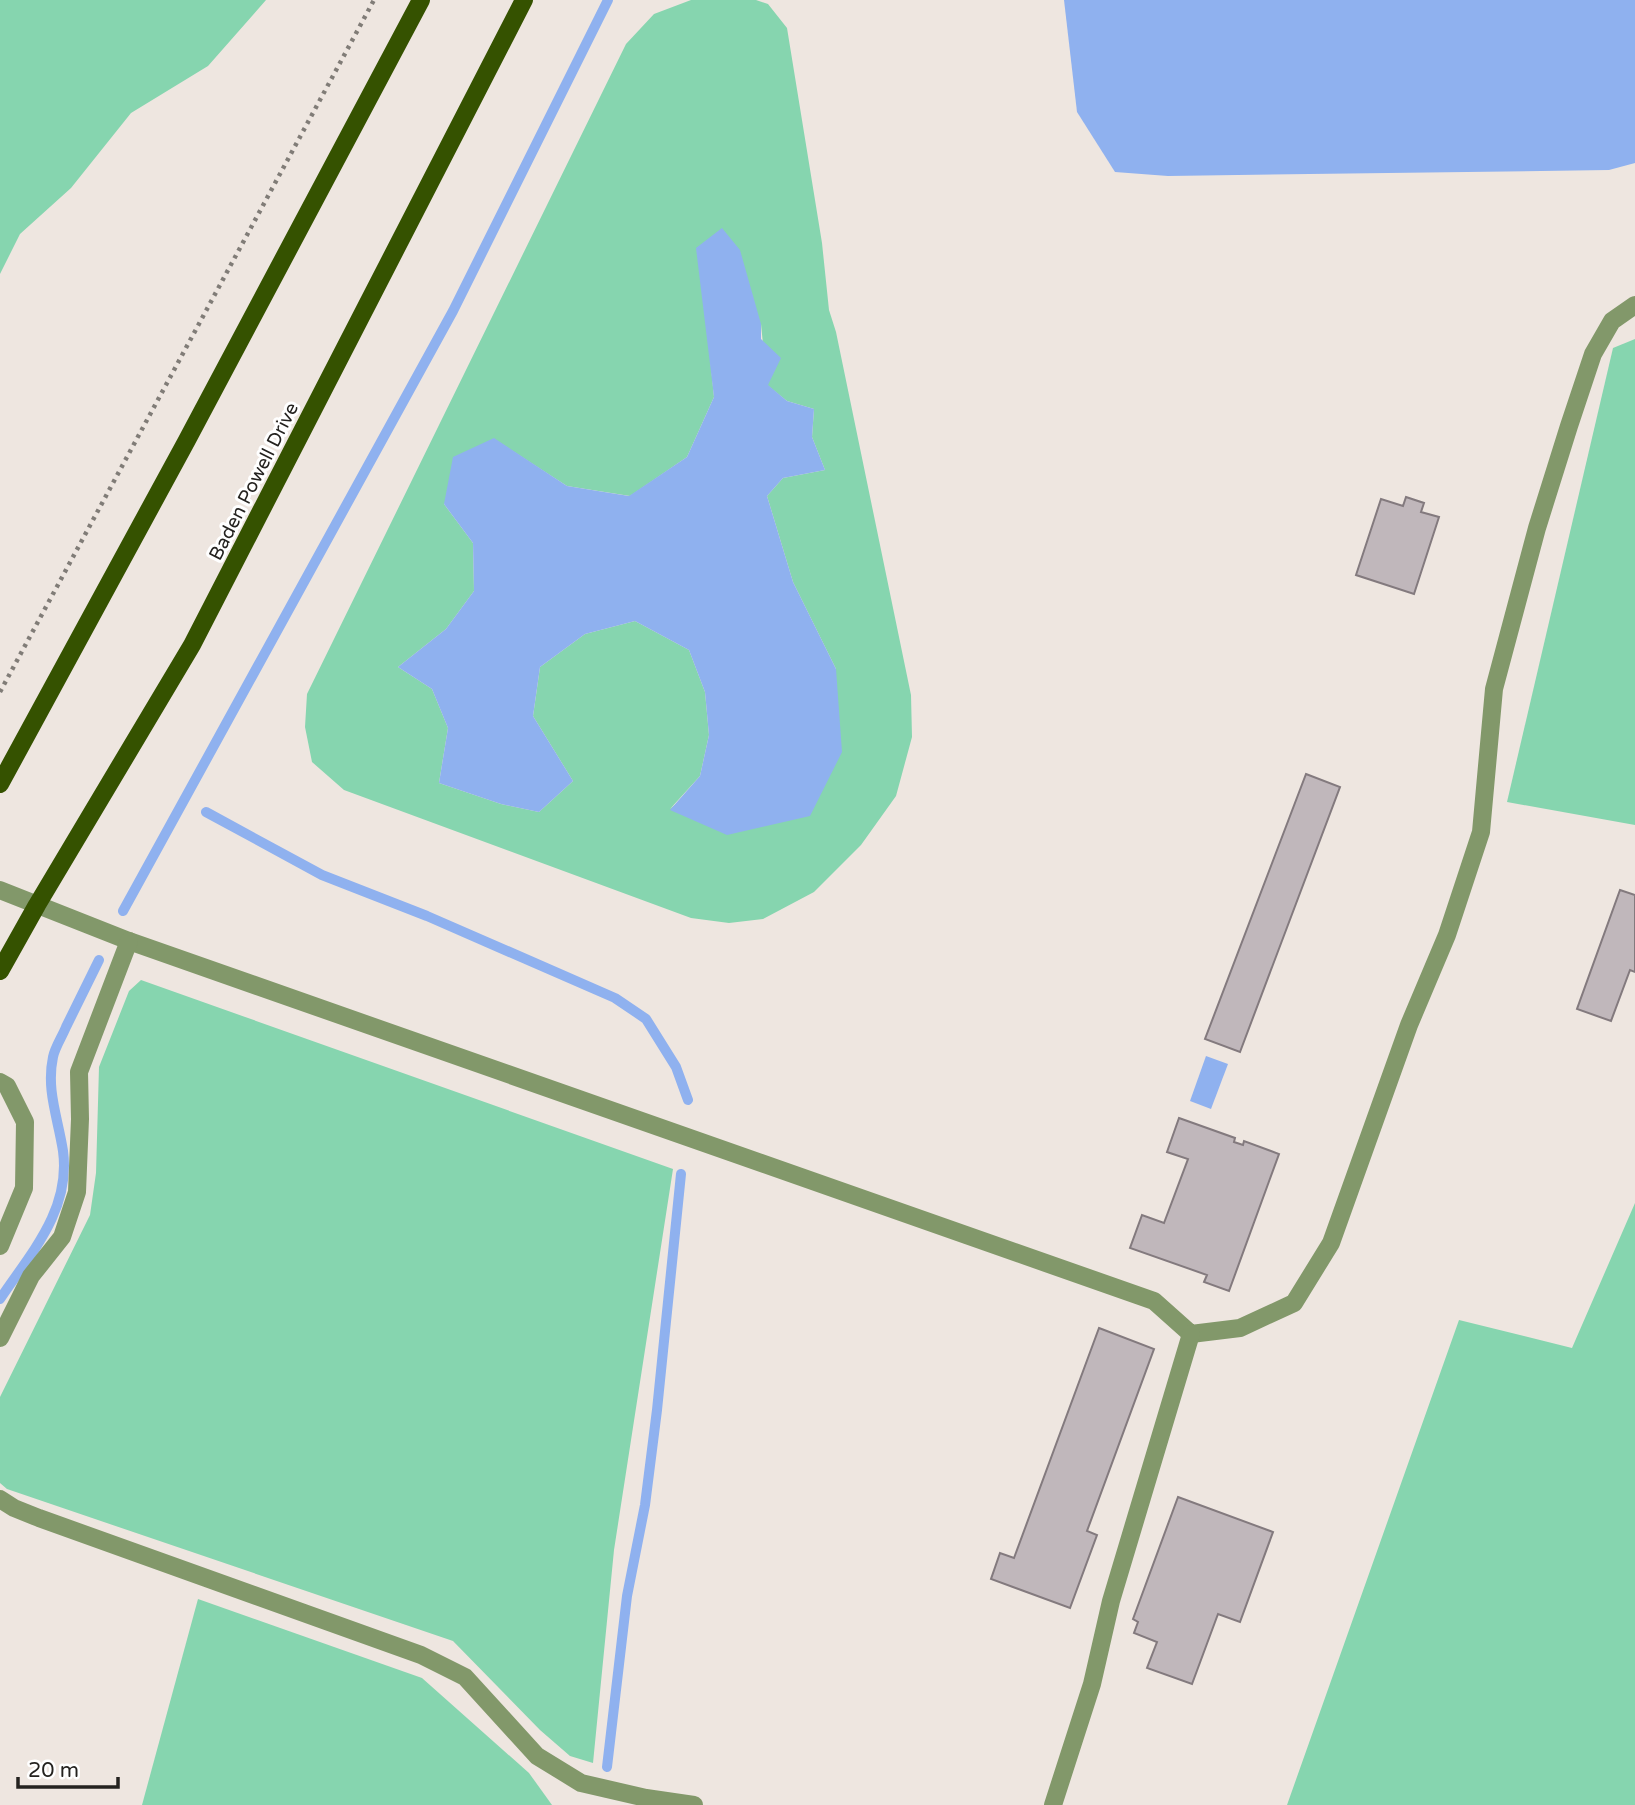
<svg xmlns="http://www.w3.org/2000/svg" width="1635" height="1805" viewBox="0 0 1635 1805" font-family="'Varela Round',sans-serif">
<style>
.green{fill:#86d5af;fill-rule:evenodd}
.water{fill:#8fb1ef}
.lines{fill:none;stroke-linecap:round;stroke-linejoin:round}
.stream{stroke:#8fb1ef;stroke-width:10}
.building{fill:#c0b7bb;stroke:#837a7e;stroke-width:2}
.path{stroke:#807c77;stroke-width:4.5;stroke-dasharray:3.5 5;stroke-linecap:butt}
.minor{stroke:#82986a;stroke-width:18}
.major{stroke:#355200;stroke-width:18}
.labels{text-anchor:middle;stroke-width:6;stroke-linejoin:round;paint-order:stroke}
.street-label{font-size:19px;fill:#24221f;stroke:#fff}
</style>
<rect width="100%" height="100%" fill="#eee6e0"/>
<g class="green">
<path d="M0,0H266L208,66L131,113L71,188L20,234L0,274Z"/>
<path d="M691,0H756L768,4L787,28L822,243L829,310L836,332L911,695L912,737L896,796L861,845L814,892L763,919L729,923L691,918L344,790L312,762L305,727L307,694L626,44L654,14ZM761,324L767,385L787,401L814,409L812,437L825,470L783,478L767,496L793,582L836,669L670,809L700,776L709,735L705,692L689,650L635,621L585,634L540,667L533,716L573,781L539,812L501,804L439,783L448,728L432,689L398,667L446,629L474,591L473,543L444,504L494,439L567,486L630,496L687,457L714,397L707,327Z"/>
<path d="M1635,339V825L1507,802L1613,348Z"/>
<path d="M141,980L673,1169L614,1550L593,1763L570,1756L540,1730L453,1641L7,1489L0,1483V1397L90,1215L96,1173L99,1067L129,991Z"/>
<path d="M1635,1203V1805H1287L1459,1320L1572,1348Z"/>
<path d="M198,1599L422,1678L529,1773L552,1805H142Z"/>
</g>
<g class="water">
<path d="M1064,0H1635V163L1609,170L1168,176L1115,172L1077,112Z"/>
<path d="M722,228L740,250L761,324V339L781,358L768,385L787,401L814,409L812,437L825,470L783,478L767,496L793,582L836,669L842,752L810,816L727,835L670,810L700,776L709,735L705,692L689,650L635,621L585,634L540,667L533,716L573,781L539,812L501,804L439,783L448,728L432,689L398,667L446,629L474,591L473,543L444,504L453,457L494,438L567,486L629,496L687,457L714,397L696,248Z"/>
<path d="M1206,1056L1228,1064L1211,1109L1190,1101Z"/>
</g>
<g class="lines">
<g class="stream">
<path d="M206,812L322,875L427,916L615,998L646,1019L676,1067L688,1100"/>
<path d="M123,911L453,311L608,0"/>
<path d="M0,1299C31,1253 71,1210 63,1151C58,1118 46,1090 53,1057C55,1047 62,1037 66,1027C77,1005 88,982 99,960"/>
<path d="M607,1767L627,1596L645,1505L657,1410L681,1174"/>
</g>
</g>
<g class="building">
<path d="M1406,497L1424,503L1421,512L1439,517L1414,594L1356,575L1381,499L1403,506Z"/>
<path d="M1306,774L1340,787L1240,1052L1205,1039Z"/>
<path d="M1620,890L1635,895V972L1630,970L1611,1021L1577,1009Z"/>
<path d="M1179,1118L1235,1138L1234,1142L1243,1145L1244,1141L1279,1154L1229,1291L1204,1282L1207,1275L1130,1248L1142,1215L1164,1223L1188,1159L1167,1152Z"/>
<path d="M1099,1328L1154,1349L1087,1531L1097,1535L1070,1608L991,1579L1000,1553L1014,1558Z"/>
<path d="M1178,1497L1273,1532L1240,1622L1218,1614L1192,1684L1147,1668L1157,1642L1134,1633L1138,1622L1133,1619Z"/>
</g>
<g class="lines">
<path class="path" d="M0,692L374,0"/>
<g class="minor">
<path d="M0,890L129,941L1154,1301L1191,1334L1240,1328L1294,1303L1331,1243L1409,1025L1447,935L1481,832L1494,689L1537,528L1569,426L1593,354L1612,321L1635,305"/>
<path d="M0,1082L7,1086L25,1122L24,1188L0,1246"/>
<path d="M0,1338L31,1276L62,1237L77,1192L80,1119L79,1072L129,941"/>
<path d="M0,1499L14,1508L39,1518L421,1655L465,1677L537,1756L581,1783L646,1798L694,1805"/>
<path d="M1053,1805L1092,1684L1111,1601L1191,1334"/>
</g>
<g class="major">
<path d="M0,784L186,442L421,0"/>
<path d="M0,971L37,905L192,645L524,0"/>
</g>
</g>
<g class="labels">
<g class="street-label">
<text transform="translate(253 481) rotate(-63)" y="7">Baden Powell Drive</text>
</g>
</g>
<path d="M18 1777v10h100v-10" fill="none" stroke="#24221f" stroke-width="3.5"/>
<text x="28" y="1777" font-size="21" fill="#24221f" stroke="#ffffff" stroke-width="5" paint-order="stroke">20 m</text>
</svg>
